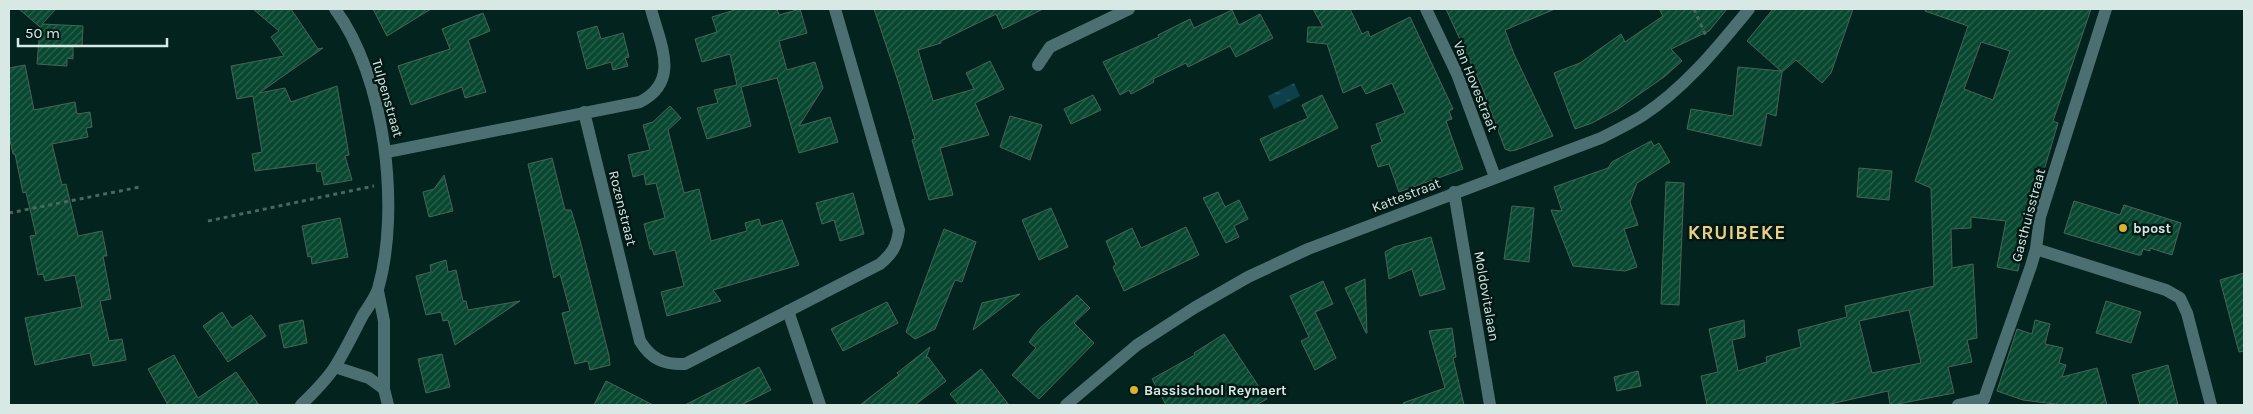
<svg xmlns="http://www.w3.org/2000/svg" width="2253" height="414" viewBox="0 0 2253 414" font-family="Karla,sans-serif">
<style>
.water{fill:url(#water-ripples)}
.building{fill:url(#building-hatch);stroke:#496456;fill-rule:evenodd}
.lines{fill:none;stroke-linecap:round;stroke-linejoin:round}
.path{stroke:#4b6661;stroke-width:3;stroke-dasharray:4 4;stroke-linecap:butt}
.minor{stroke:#4c7071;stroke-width:12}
.poi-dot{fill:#dab333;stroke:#021814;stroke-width:2}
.labels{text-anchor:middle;stroke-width:5;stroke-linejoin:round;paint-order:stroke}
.street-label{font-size:14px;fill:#d8e9e5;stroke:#021814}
.poi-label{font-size:14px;font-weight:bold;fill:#d8e9e5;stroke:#021814;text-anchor:start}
.district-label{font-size:19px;font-weight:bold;letter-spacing:1px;fill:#ebd084;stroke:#021814}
</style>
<defs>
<pattern id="water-ripples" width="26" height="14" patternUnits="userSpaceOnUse" patternTransform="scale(1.25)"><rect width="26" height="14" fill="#0d404b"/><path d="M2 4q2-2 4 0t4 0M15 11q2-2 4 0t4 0" fill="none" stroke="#305c65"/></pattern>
<pattern id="building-hatch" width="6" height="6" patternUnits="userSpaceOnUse" patternTransform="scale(1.25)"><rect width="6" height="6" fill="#084831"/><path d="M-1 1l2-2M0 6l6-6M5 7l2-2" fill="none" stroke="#2b624f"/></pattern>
</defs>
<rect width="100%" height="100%" fill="#02231e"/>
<path class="water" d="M1294,83L1300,96L1274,109L1268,96Z"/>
<g class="building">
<path d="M19,9H56L42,24L83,26L82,46L73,45V59L67,58V66L37,64L40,27Z"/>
<path d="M253,9H291L318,49L323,48L259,93L285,88L291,102L337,86L349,155L345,156L352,180L324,185L321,171L317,172L316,163L255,171L252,154L262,152L253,96L237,99L231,66L284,56L271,37L279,31Z"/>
<path d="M373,9H431L387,36Z"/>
<path d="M738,9H777L779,15L800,9L807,33L779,41L787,70L815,62L823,88L799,126L830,117L838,142L799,153L777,78L741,87L751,126L707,139L697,108L718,103L714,90L737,85L730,54L702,62L695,39L717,32L712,17Z"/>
<path d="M874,9H1043L1003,29L996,14L941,41V43L918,50L933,101L974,89L966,73L990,61L1004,89L975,103L989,135L940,148L953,195L929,200L912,140L915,139L899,84Z"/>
<path d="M1313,9H1350L1362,34L1368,31L1370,37L1410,17L1453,109L1449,111L1452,119L1446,121L1463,169L1399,192L1389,164L1378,167L1371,146L1382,142L1376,124L1405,113L1392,83L1366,94L1361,85L1343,93L1327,44L1307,42L1308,27H1323Z"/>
<path d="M1446,9H1555L1505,30L1514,54L1553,136L1516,150L1510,151L1505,149L1482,87Z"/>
<path d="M1659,9H1727L1709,31L1671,49L1682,61L1664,77L1618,109L1592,123L1575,129L1554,73L1580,63L1621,34L1625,42L1663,16Z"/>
<path d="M1773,9H1853L1831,73L1822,83L1796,60L1782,72L1776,116L1767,113L1761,146L1687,129L1691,109L1733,116L1738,67L1781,71L1747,41Z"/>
<path d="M1925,9H2091L2053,121L2058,123L2039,187L2032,207L2030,206L2018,271L1997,267L2006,221L1971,217V228L1951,229L1952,268L1973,264L1977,338L1967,340L1972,362L1948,367L1954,393L1893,405H1890L1888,391L1826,405H1707L1701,376L1718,372L1709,329L1744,320L1745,337L1732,340L1738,371L1767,362L1766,357L1801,347L1798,330L1847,317L1845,306L1934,286L1931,188L1915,181L1968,26L1925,11ZM1981,42L2010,51L1993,100L1964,89ZM1909,310L1921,363L1872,373L1859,321Z"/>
<path d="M1232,10L1239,25L1260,14L1273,38L1236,57L1230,46L1188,67L1186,63L1153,79L1154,82L1131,94L1129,90L1120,95L1103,62L1159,37L1158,35L1190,19L1194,28Z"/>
<path d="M483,13L490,31L468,40L486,92L465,98L462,87L411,105L398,66L450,49L442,29Z"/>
<path d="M597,26L601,39L623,33L629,57L625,58L628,66L613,70L611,62L587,69L577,32Z"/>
<path d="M25,65L34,110L75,102L77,114L90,112L92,127L86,128L88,137L52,144L62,185L66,184L78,236L102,231L107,256H103L111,299L100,301L109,341L122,339L126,360L93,366L90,353L35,365L25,318L82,307L75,275L45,281L43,274L38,275L30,236L36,235L26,192L23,193L15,154H13L9,135V68Z"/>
<path d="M1093,95L1101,110L1071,124L1064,109Z"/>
<path d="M1322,95L1338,128L1270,161L1260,139L1308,118L1302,105Z"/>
<path d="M670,106L681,118L668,130L684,193L699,189L711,241L747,231L745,223L759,219L761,226L782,220L799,265L713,290L721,301L667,316L661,292L684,286L675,250L654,255L652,249H650L644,224L665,218L656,183L646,185L644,174L633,177L628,155L650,150L643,125L653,122Z"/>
<path d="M1010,116L1042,125L1030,160L1000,147Z"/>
<path d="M1651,141L1654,146L1659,143L1670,162L1637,183L1630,202L1638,225L1624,229L1637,267L1625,271L1573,266L1551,210L1562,211L1554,187L1608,168L1612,162Z"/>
<path d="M552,158L565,210H571L580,240L609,356L610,365L590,370L588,361L575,364L562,313L570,311L560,274L554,278L528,164Z"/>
<path d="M1859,168L1892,171L1889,200L1857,197Z"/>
<path d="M444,175L453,211L429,217L423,192L434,189Z"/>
<path d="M1666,182L1684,183L1679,305L1661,304Z"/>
<path d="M1218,192L1225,207L1239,200L1248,219L1234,226L1239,237L1226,243L1203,198Z"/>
<path d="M853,193L864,234L840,241L834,220L822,224L816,203Z"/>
<path d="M2074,201L2120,215L2124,205L2181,223L2172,255L2150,248V251L2143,249L2141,255H2138L2064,233Z"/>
<path d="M1512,206L1534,208L1529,262L1504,259Z"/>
<path d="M1051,208L1068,247L1039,260L1022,220Z"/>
<path d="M340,218L348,257L312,264L311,256L308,257L302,226Z"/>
<path d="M1186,227L1199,255L1124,291L1113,267L1116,265L1106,241L1132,228L1141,248Z"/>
<path d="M944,229L976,242L962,282L955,280L935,329L915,339L906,332Z"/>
<path d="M1431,237L1445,289L1420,296L1412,269L1389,279L1385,252L1394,247Z"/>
<path d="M446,260L448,272L456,270L463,301H466L468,310L520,301L455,345L448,320L443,321L441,312L426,315L416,276L431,272L430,265Z"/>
<path d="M2244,273V351L2239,352L2220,280Z"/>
<path d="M1365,279L1367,333H1366L1345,288Z"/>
<path d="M1323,281L1333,304L1315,312L1336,358L1315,370L1301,341L1309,337L1290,296Z"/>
<path d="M1020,294L973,330L982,303Z"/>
<path d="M1077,295L1090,308L1074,323L1094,343L1039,399L1012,375L1036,348L1029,342L1039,329Z"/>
<path d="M2106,301L2141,312L2131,343L2096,333Z"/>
<path d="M887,302L898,323L843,351L831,329Z"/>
<path d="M222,312L232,328L251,315L266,336L228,362L203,326Z"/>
<path d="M303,320L307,343L284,348L279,325Z"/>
<path d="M2035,320L2050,324L2045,344L2063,348L2059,363L2066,365L2062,377L2097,368L2107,405H2063L2023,400L1997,391L2017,329L2032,334Z"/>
<path d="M1452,328L1456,357L1453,358L1464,405H1404L1403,403L1445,388L1429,331Z"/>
<path d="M1224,334L1267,399L1256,405H1166L1152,379L1195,355L1194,353Z"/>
<path d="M930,347L926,358L928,357L946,381L915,405H860L899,375L897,373Z"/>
<path d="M442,354L450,387L426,393L418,359Z"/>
<path d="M174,355L198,398L236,372L259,405H168L148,369Z"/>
<path d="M2168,365L2178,405H2140L2132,375Z"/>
<path d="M759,367L771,390L741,405H685Z"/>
<path d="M981,369L1009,405H959L950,394Z"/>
<path d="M1638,371L1641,386L1617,391L1614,377Z"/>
<path d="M606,381L653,405H594Z"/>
</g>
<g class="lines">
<g class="path">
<path d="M1694,9L1706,36"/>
<path d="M9,213L140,187"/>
<path d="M208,221L374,186"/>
</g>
<g class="minor">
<path d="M1426,9L1457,74L1495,177"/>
<path d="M1038,65L1050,47L1129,9"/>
<path d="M584,112L640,341C651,359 664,365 685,364L880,264C892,254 897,246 899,230L835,9"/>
<path d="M387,152L640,102C681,81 660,44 651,9"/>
<path d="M1454,192L1490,405"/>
<path d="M2036,249L2166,290L2180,298L2187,313L2211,405"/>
<path d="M378,291L384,321V389L388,405"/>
<path d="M788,311L820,405"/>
<path d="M335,367L369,378L384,389"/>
<path d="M1984,399L2031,266L2036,249L2040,217L2106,9"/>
<path d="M301,405C313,393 327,380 336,365C346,349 354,332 363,315C368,307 375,298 378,289C401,209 385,76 335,9"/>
<path d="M1066,405L1137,345L1194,308L1248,277L1308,249L1601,138C1615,131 1629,124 1642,116C1685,88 1717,48 1749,9"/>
<path d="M1958,405L1984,399"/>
</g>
</g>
<g class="poi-dot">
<circle cx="2123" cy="228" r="5"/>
<circle cx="1134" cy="390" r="5"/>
</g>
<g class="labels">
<g class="street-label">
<text transform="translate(1476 86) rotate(68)" y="5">Van Hovestraat</text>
<text transform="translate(388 98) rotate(74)" y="5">Tulpenstraat</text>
<text transform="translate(1406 195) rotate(-21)" y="5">Kattestraat</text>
<text transform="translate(623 208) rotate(76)" y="5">Rozenstraat</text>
<text transform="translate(2028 215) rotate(-75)" y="5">Gasthuisstraat</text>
<text transform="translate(1487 296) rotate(80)" y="5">Moldovitalaan</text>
</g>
<g class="poi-label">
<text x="2133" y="233">bpost</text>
<text x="1144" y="395">Bassischool Reynaert</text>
</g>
<g class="district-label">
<text x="1737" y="239">KRUIBEKE</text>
</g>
</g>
<rect width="2253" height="414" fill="none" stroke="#d8e9e5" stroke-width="20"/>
<path d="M18 38v8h149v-8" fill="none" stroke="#d8e9e5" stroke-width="2.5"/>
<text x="25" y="38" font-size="15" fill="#d8e9e5" stroke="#021814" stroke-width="4" paint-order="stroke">50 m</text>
</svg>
